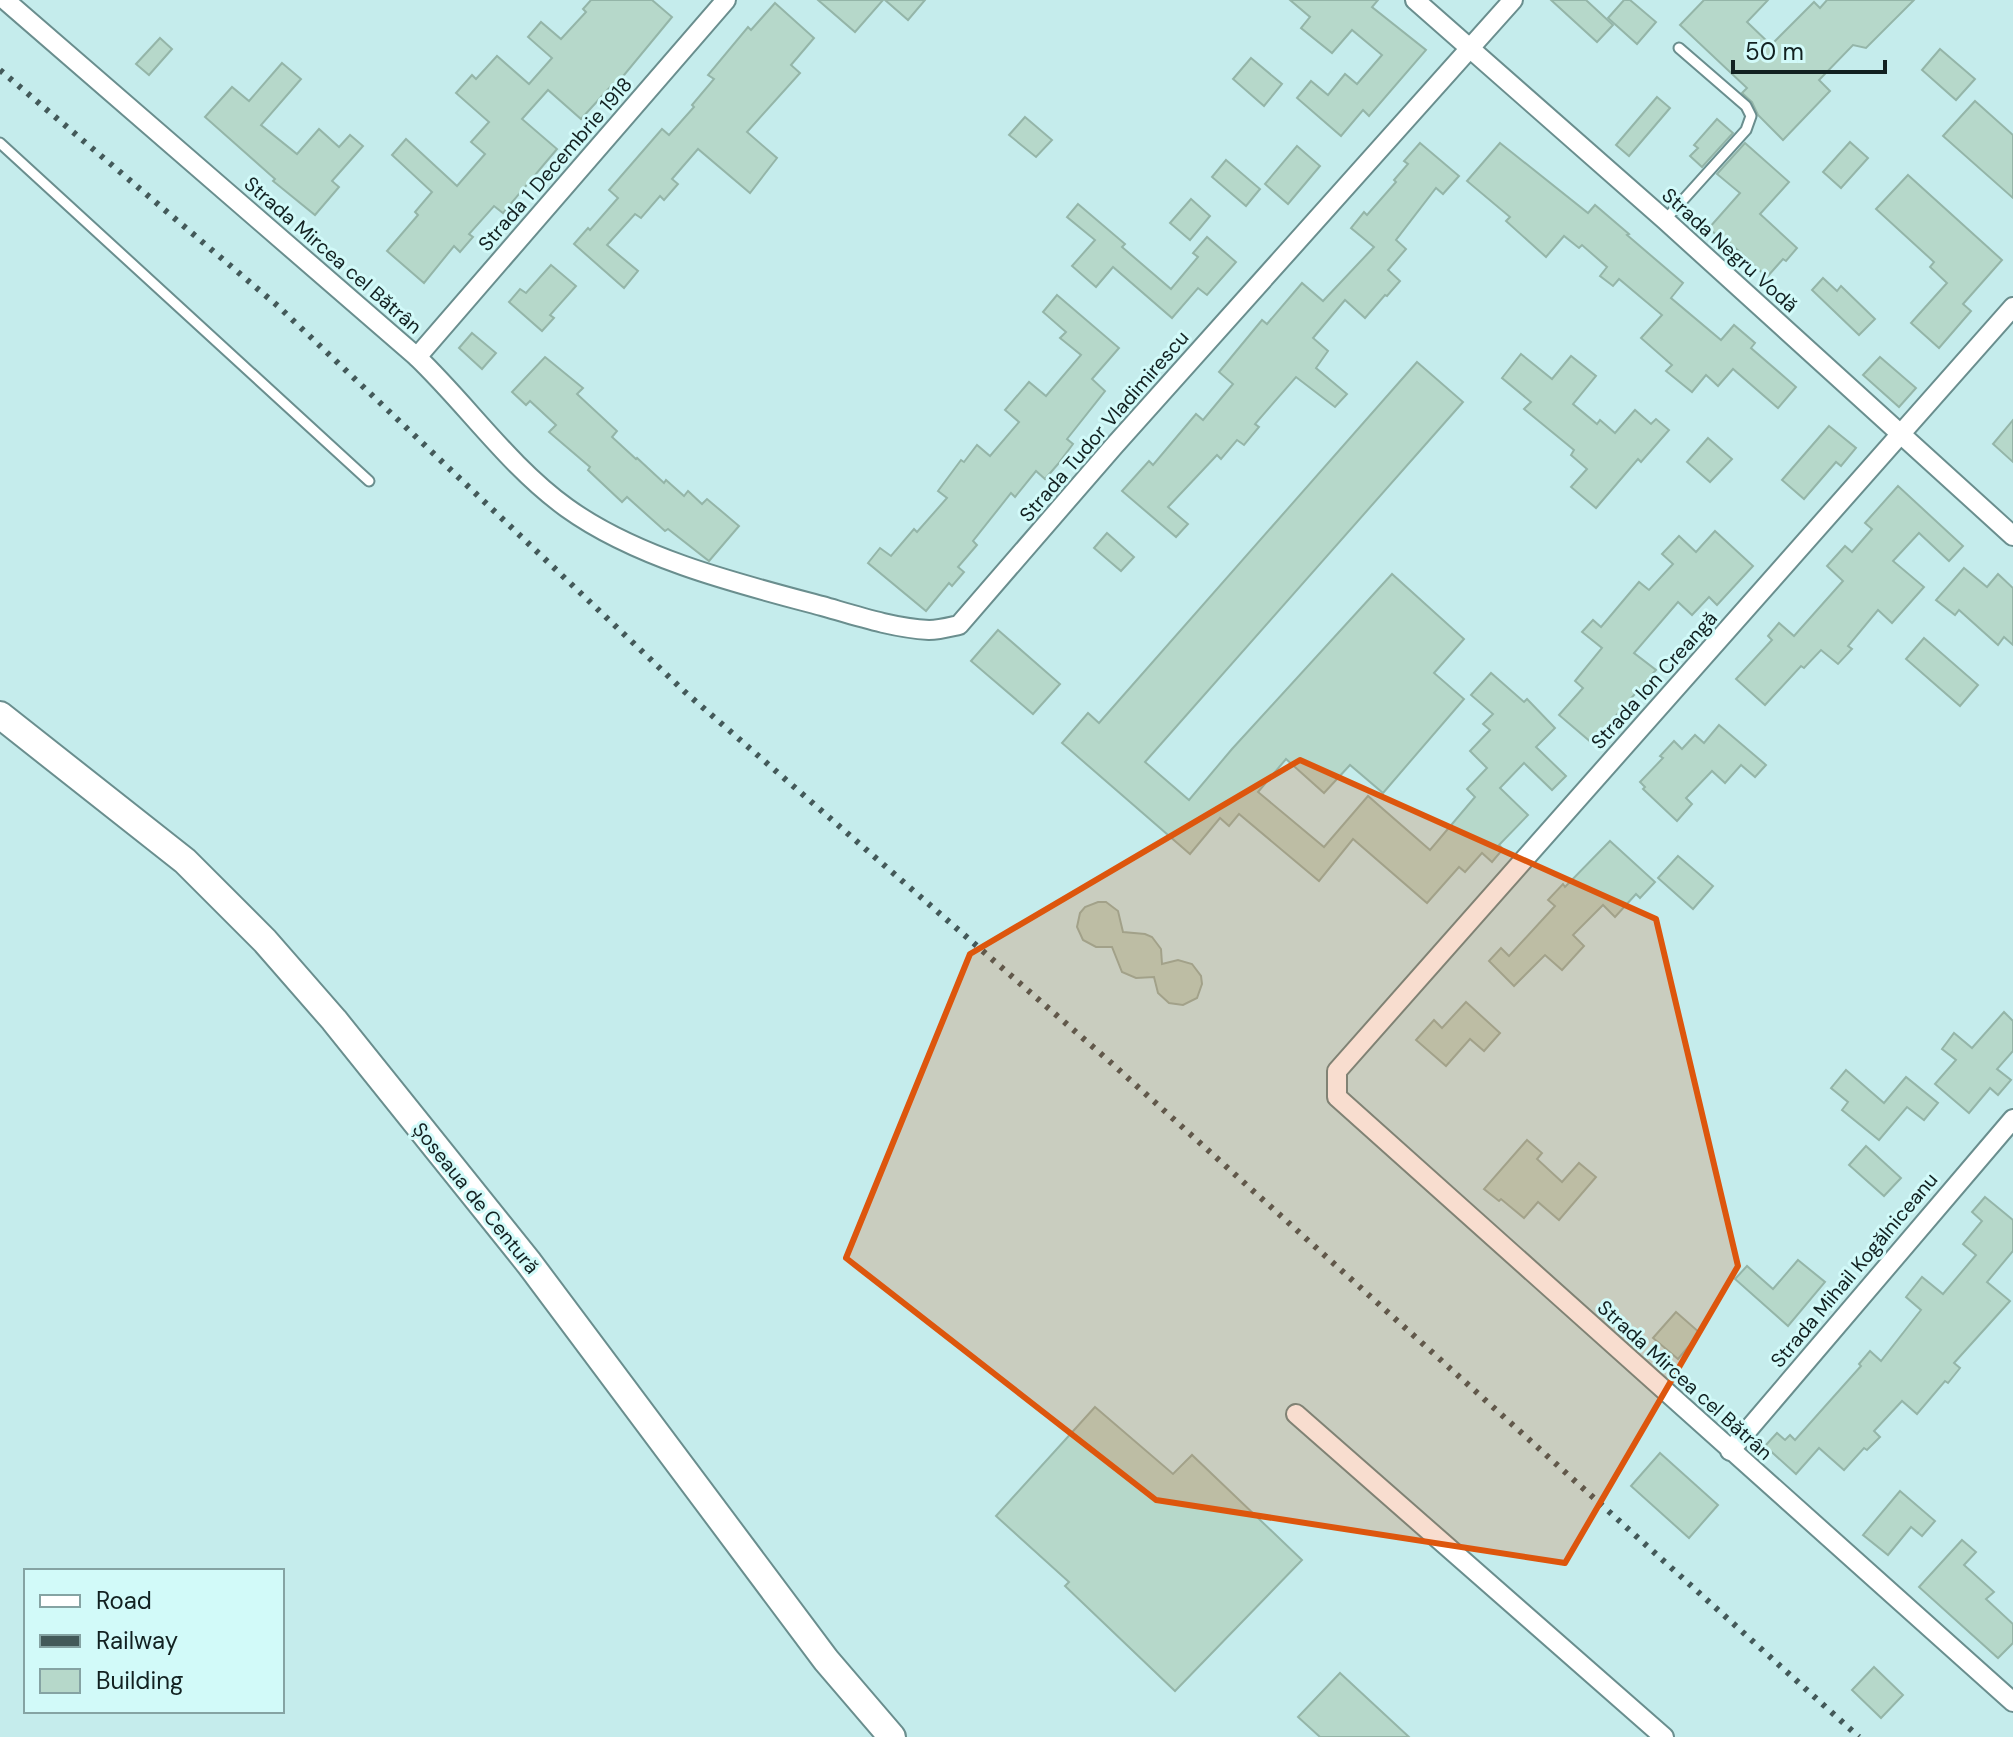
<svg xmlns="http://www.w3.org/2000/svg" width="2013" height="1737" viewBox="0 0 2013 1737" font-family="'DM Sans',sans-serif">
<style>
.building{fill:#b6d8ca;stroke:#94b5a8;stroke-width:2}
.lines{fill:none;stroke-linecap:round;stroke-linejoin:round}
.service-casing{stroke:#6a8e8e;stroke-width:13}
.minor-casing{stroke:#6a8e8e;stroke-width:22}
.secondary-casing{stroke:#6a8e8e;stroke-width:30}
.service{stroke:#fff;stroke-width:9}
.minor{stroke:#fff;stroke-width:18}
.secondary{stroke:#fff;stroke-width:26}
.rail{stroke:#435959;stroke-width:6;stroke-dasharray:4 8;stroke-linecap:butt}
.marked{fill:#dd560d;fill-opacity:0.2;stroke:#dd560d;stroke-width:6;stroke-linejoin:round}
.labels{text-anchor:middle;stroke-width:6;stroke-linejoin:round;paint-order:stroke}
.street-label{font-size:20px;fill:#122121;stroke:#d2faf9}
</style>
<rect width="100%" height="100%" fill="#c5ecec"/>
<g class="building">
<path d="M591,0H652L672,17L615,86L613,84L581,119L548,90L522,119L557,149L503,213L494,206L469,234L473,237L460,252L454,246L424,283L387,251L418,215L415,212L432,192L392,155L406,139L457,186L485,154L471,142L489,122L456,93L472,75L476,79L497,56L529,84L552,58L528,37L541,22L561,39L586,12L583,9Z"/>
<path d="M818,0H883L855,32Z"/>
<path d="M885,0H925L908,20Z"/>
<path d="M1290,0H1378L1372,7L1426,50L1369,116L1363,110L1341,136L1297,98L1311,81L1328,95L1345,74L1357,84L1382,55L1352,30L1332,53L1301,28L1310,17Z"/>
<path d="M1551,0H1586L1613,25L1597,42Z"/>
<path d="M1624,0H1630L1656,22L1637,44L1608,18Z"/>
<path d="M1704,0H1768L1747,22L1771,45L1814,2L1820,8L1827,0H1914L1866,48L1853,45L1819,80L1830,91L1783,140L1758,115L1752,102L1742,93L1747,88L1680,25Z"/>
<path d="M775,3L814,38L791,65L800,73L747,132L777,158L750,193L698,149L672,179L678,184L664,200L660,196L641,218L635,214L607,245L638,271L624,288L574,244L588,228L590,230L618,198L609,190L662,129L669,135L694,107L692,105L714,79L708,75L748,27L751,30Z"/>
<path d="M160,38L172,49L149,75L136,64Z"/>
<path d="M1940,49L1975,79L1956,100L1922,70Z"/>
<path d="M1251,58L1282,84L1264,106L1233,79Z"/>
<path d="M282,63L301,79L261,125L297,154L319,129L339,147L350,135L363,146L332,181L339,187L315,215L273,181L275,179L205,117L232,87L249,101Z"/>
<path d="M1657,97L1670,108L1629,156L1616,145Z"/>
<path d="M1975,101L2013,135V198L1943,136Z"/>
<path d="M1025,117L1052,140L1036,157L1009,135Z"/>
<path d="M1717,119L1733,133L1702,167L1690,156L1698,148L1694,145Z"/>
<path d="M1850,142L1868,158L1841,188L1823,172Z"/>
<path d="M1420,143L1459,176L1443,194L1436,188L1396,240L1406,249L1388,270L1400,281L1387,296L1385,295L1365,318L1345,300L1313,338L1328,351L1316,368L1347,394L1335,407L1296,377L1255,424L1259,427L1244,445L1237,440L1221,459L1217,455L1168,507L1188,524L1176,537L1122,491L1149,461L1153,465L1196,414L1203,420L1233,384L1219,372L1262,320L1267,324L1302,283L1323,301L1374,247L1351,228L1364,212L1367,215L1396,182L1394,180L1408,164L1404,161Z"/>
<path d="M1500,143L1588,213L1595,205L1629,234L1627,235L1683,283L1671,298L1721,340L1734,325L1755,343L1751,348L1796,387L1778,408L1733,369L1718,386L1706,375L1692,392L1666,371L1672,365L1641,338L1662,315L1619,279L1613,286L1600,276L1607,267L1582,245L1579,248L1564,236L1546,257L1506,221L1510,217L1467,181Z"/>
<path d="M1745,143L1789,182L1760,214L1797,248L1786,261L1783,259L1767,277L1730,243L1728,246L1709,228L1740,193L1717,174Z"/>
<path d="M1297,146L1320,166L1288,204L1265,184Z"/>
<path d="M1226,160L1260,189L1246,206L1212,177Z"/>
<path d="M1908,175L2002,260L1963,304L1971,311L1939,348L1911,323L1947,283L1930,267L1934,262L1876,209Z"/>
<path d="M1191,199L1210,216L1190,240L1170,223Z"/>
<path d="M1078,204L1125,244L1122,247L1171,289L1198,257L1193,253L1207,237L1236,262L1207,295L1198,288L1172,318L1113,267L1096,287L1072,266L1095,240L1067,217Z"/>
<path d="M551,265L576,286L550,315L554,318L542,331L509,302L520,289L526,293Z"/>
<path d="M1823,278L1837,291L1841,286L1875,319L1859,335L1812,290Z"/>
<path d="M1057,295L1119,348L1092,379L1105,391L1067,439L1073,444L1058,464L1045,479L1036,471L1015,497L1011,493L973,541L977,545L958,567L964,572L952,586L949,583L926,611L868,563L880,548L891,556L914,529L917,532L947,498L938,491L961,460L964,462L977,445L990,456L1019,422L1005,410L1029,382L1046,396L1081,355L1060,338L1066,332L1043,312Z"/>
<path d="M472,333L496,353L482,369L459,348Z"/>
<path d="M1521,354L1552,379L1571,356L1596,376L1573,404L1597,424L1600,420L1615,433L1635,410L1651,424L1656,419L1669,430L1641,462L1638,459L1596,508L1571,487L1587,469L1571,455L1574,450L1524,409L1531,402L1502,378Z"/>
<path d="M545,357L583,388L577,394L617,431L612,437L636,459L637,458L664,483L666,480L684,496L688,491L702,504L707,499L739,526L709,561L668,529L665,531L627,497L622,502L588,470L590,467L549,432L556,425L530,401L526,405L512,392Z"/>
<path d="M1880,357L1916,388L1899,407L1863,375Z"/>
<path d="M1417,362L1463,402L1145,762L1189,800L1232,749L1392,574L1464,639L1434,673L1464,699L1383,793L1350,765L1324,793L1286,759L1258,792L1324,847L1368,796L1430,850L1475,797L1467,789L1487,768L1470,751L1490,730L1483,724L1493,714L1471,695L1491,673L1524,702L1527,699L1555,728L1536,747L1566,776L1552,790L1524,763L1500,788L1528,815L1499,845L1503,849L1492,862L1482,853L1465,872L1459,867L1427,903L1353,839L1319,881L1239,814L1229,826L1220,818L1190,854L1062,743L1088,713L1099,723Z"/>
<path d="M2013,420V462L1993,444Z"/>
<path d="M1829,426L1856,448L1841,466L1836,462L1804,499L1782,480Z"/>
<path d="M1708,438L1732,459L1710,482L1687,462Z"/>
<path d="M1898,486L1963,546L1949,561L1919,533L1893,561L1924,587L1892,623L1878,610L1848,646L1852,649L1838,664L1821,650L1804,668L1801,666L1765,705L1736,679L1772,640L1768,636L1779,623L1794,636L1843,581L1827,566L1845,546L1852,552L1872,529L1865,523Z"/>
<path d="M1715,531L1753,566L1717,605L1709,597L1692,615L1678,602L1634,653L1656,670L1592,743L1559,715L1583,688L1575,681L1602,648L1582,632L1593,620L1601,627L1639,582L1649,590L1673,564L1662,554L1679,536L1696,552Z"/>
<path d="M1107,533L1134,557L1121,571L1094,548Z"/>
<path d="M1964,568L1987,587L1998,574L2013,588V645L2004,637L1998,645L1959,610L1955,615L1936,600Z"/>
<path d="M998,630L1060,684L1033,714L971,661Z"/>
<path d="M1924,638L1978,685L1960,706L1906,659Z"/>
<path d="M1719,725L1766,765L1755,777L1741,765L1725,783L1712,771L1686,798L1692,804L1677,821L1643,789L1645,787L1640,782L1663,758L1660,756L1674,741L1682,749L1695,735L1704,743Z"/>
<path d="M1610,841L1655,882L1640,898L1636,894L1615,917L1603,905L1573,935L1584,946L1562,970L1545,955L1514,986L1489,961L1501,948L1509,956L1555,906L1548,900L1563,884L1565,887Z"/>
<path d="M1678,856L1713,886L1693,909L1658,878Z"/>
<path d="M1098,902H1106L1118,911L1123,932L1145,934L1152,937L1161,949L1162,964L1178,960L1192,964L1201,976L1202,984L1197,998L1183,1005L1169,1003L1158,993L1154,977L1136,978L1122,972L1112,947H1096L1083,940L1077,927L1080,913L1085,907Z"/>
<path d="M1466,1002L1500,1033L1484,1051L1470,1039L1446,1066L1416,1040L1434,1020L1442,1028Z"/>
<path d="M2004,1012L2013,1021V1051L1997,1069L2011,1080L1998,1095L1990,1088L1969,1113L1935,1084L1956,1060L1942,1049L1954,1033L1972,1048Z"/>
<path d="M1846,1070L1884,1103L1906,1077L1938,1103L1924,1120L1907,1107L1879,1140L1842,1110L1848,1102L1831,1088Z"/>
<path d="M1527,1140L1542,1153L1537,1159L1562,1182L1579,1163L1596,1177L1559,1220L1538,1202L1524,1218L1501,1199L1499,1201L1484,1189Z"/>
<path d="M1866,1146L1901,1178L1884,1196L1849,1165Z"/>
<path d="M1985,1197L2013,1220V1251L1987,1282L2010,1301L1954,1363L1960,1368L1948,1383L1945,1381L1917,1414L1902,1401L1874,1431L1880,1437L1867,1450L1864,1448L1844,1470L1819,1448L1796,1474L1765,1446L1777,1433L1785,1440L1790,1435L1795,1440L1861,1366L1859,1364L1870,1351L1881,1361L1921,1310L1906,1297L1922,1277L1943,1294L1976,1255L1963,1244L1982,1221L1972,1212Z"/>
<path d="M1798,1260L1825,1282L1788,1326L1735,1279L1747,1266L1773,1289Z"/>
<path d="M1676,1312L1700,1333L1678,1359L1653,1338Z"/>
<path d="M1095,1407L1173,1474L1192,1455L1302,1560L1175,1691L1065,1586L1069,1582L996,1516Z"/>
<path d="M1660,1453L1718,1505L1689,1538L1631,1486Z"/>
<path d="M1900,1491L1935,1521L1922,1536L1911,1527L1888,1555L1863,1535Z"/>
<path d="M1962,1540L1976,1552L1964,1565L1994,1592L1986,1599L2013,1624V1643L1998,1658L1919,1587Z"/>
<path d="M1874,1667L1903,1695L1881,1718L1852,1690Z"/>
<path d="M1340,1673L1409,1737H1320L1298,1717Z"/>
</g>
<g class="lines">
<defs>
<g id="service">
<path d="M0,143L369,481"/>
<path d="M1665,220L1746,130L1751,116L1746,106L1679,48"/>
</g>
<g id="minor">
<path d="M5,0L417,357C468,406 509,466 567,508C638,559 739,584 822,606C857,616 893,628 929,630C939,630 950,627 959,625L1114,446L1513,0"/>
<path d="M1415,0L1665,220L2013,536"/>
<path d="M2013,307L1337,1071V1097L2013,1702"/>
<path d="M417,357L726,0"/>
<path d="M1296,1414L1664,1737"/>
<path d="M1730,1451L2013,1119"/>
</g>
<path id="secondary" d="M0,715L185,861L265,941L334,1020L529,1263L826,1660L892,1737"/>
</defs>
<use href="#service" class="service-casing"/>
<use href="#minor" class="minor-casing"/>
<use href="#secondary" class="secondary-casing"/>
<use href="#service" class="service"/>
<use href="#minor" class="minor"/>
<use href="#secondary" class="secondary"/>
<path class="rail" d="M0,70L279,307L685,692L1108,1060L1859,1737"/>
</g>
<path class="marked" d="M1300,760L1656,919L1738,1266L1565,1563L1156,1500L846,1258L970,954Z"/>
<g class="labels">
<g class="street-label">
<text transform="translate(555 164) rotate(-49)" y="7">Strada 1 Decembrie 1918</text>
<text transform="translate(1730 250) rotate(42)" y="7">Strada Negru Vodă</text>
<text transform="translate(333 255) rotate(41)" y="7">Strada Mircea cel Bătrân</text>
<text transform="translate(1104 426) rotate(-49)" y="7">Strada Tudor Vladimirescu</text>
<text transform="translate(1654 680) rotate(-48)" y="7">Strada Ion Creangă</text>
<text transform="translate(476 1198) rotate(51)" y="7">Șoseaua de Centură</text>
<text transform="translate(1854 1270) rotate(-50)" y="7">Strada Mihail Kogălniceanu</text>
<text transform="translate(1685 1380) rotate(42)" y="7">Strada Mircea cel Bătrân</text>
</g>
</g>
<rect x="24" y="1569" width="260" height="144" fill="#d2faf9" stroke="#85a3a3" stroke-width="2"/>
<rect x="40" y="1595" width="40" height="12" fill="#ffffff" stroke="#85a3a3" stroke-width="2"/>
<text x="96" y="1609" font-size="24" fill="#122121">Road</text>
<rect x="40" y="1635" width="40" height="12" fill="#435959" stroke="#85a3a3" stroke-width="2"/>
<text x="96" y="1649" font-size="24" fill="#122121">Railway</text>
<rect x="40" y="1669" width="40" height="24" fill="#b6d8ca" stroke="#85a3a3" stroke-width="2"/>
<text x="96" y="1689" font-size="24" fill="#122121">Building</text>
<path d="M1733 60v12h152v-12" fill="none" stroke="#122121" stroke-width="4"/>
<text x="1745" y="60" font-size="24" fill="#122121" stroke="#d2faf9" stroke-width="6" paint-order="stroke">50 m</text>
</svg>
